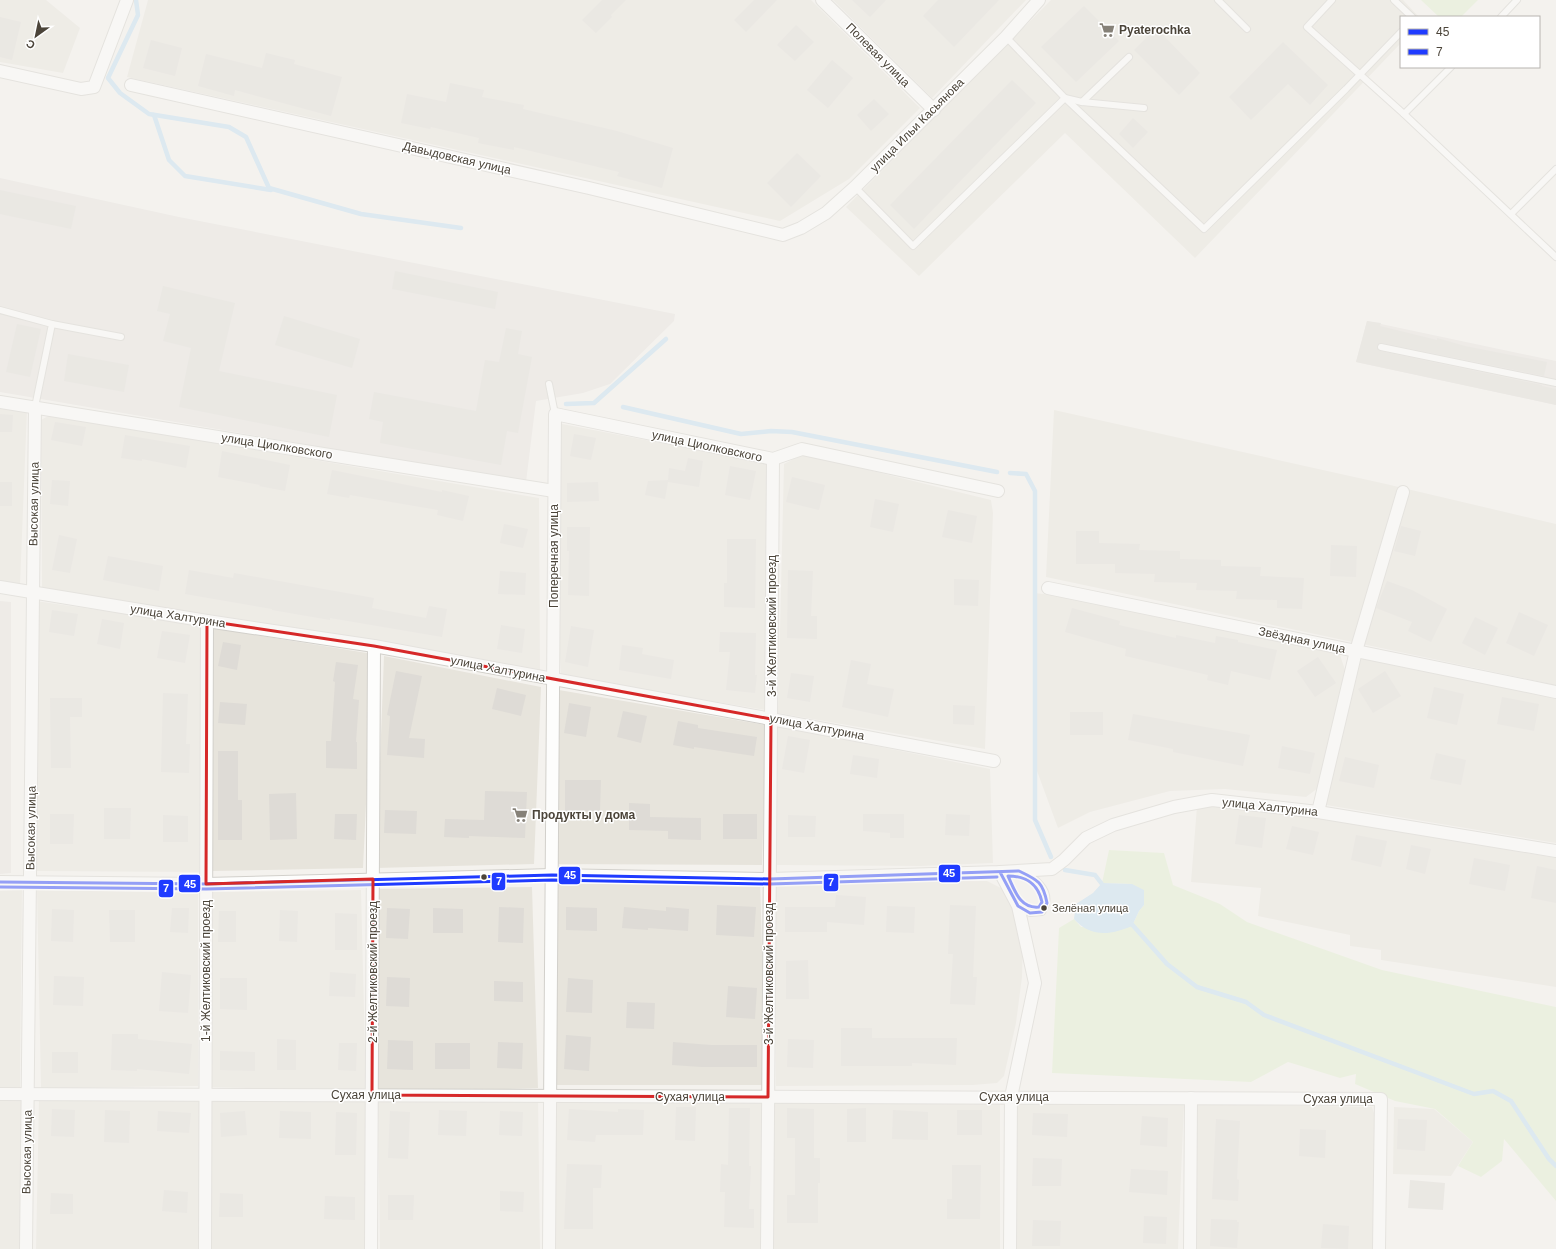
<svg xmlns="http://www.w3.org/2000/svg" width="1556" height="1249" viewBox="0 0 1556 1249" font-family="Arial,sans-serif">
<style>
.residential{fill:#e7e4dc}
.industrial{fill:#e6e2de}
.green{fill:#e1eecf}
.water{fill:#c0ddf1}
.lines{fill:none;stroke-linecap:round;stroke-linejoin:round}
.stream{stroke:#c0ddf1;stroke-width:4.5}
.building{fill:#dedbd6}
.lane-casing{stroke:#d2d0cb;stroke-width:8}
.street-casing{stroke:#d2d0cb;stroke-width:14}
.lane{stroke:#fdfdfc;stroke-width:6}
.street{stroke:#fdfdfc;stroke-width:12}
.bus-1-casing{stroke:#fff;stroke-width:6}
.bus-2-casing{stroke:#fff;stroke-width:6}
.bus-1{stroke:#1f3bff;stroke-width:3}
.bus-2{stroke:#1f3bff;stroke-width:3}
.marked{fill:none;stroke:#d62828;stroke-width:3;stroke-linejoin:round}
.bus-dot{fill:#4b4439;stroke:#fff;stroke-width:1.5}
.labels{text-anchor:middle;stroke-width:3;stroke-linejoin:round;paint-order:stroke}
.bus-label{font-size:11px;fill:#4b4439;stroke:#fff;text-anchor:start}
.poi-label{font-size:12px;font-weight:bold;fill:#4b4439;stroke:#fff;text-anchor:start}
.street-label{font-size:12px;fill:#4b4439;stroke:#fff}
.line-badge{stroke:#fff;stroke-width:1.5}
.badge-label{font-size:11px;text-anchor:middle;font-weight:bold;fill:#fff}
</style>
<rect width="100%" height="100%" fill="#f4f2ee"/>
<g class="residential">
<path d="M0,0H46L80,28L63,73L0,62Z"/>
<path d="M148,0H811L920,108L849,179L780,221L127,77Z"/>
<path d="M833,0H1026L932,98Z"/>
<path d="M1051,0H1403L1419,17H1401V43L1195,258L1065,133L919,276L846,207Z"/>
<path d="M0,406L27,410L20,585L0,581Z"/>
<path d="M1054,410L1386,484L1556,524V685L1046,577Z"/>
<path d="M50,415L539,498L540,673L374,640L42,589L41,420Z"/>
<path d="M557,423L770,464L766,710L561,676L551,484Z"/>
<path d="M803,454L991,500L993,513L985,749L778,713L784,464Z"/>
<path d="M1033,593L1077,597L1339,652L1346,673L1318,788L1306,797L1225,789L1170,791L1090,812L1058,828L1037,771Z"/>
<path d="M36,601L201,625L199,872L36,871Z"/>
<path d="M213,628L373,654L363,868L212,871Z"/>
<path d="M384,656L541,687L534,864L376,868Z"/>
<path d="M1361,658L1556,698V843L1326,805Z"/>
<path d="M553,689L766,725L762,865L551,864Z"/>
<path d="M777,726L990,769L993,863L921,866L776,865Z"/>
<path d="M1233,805L1391,830L1556,858V987L1381,960V950L1350,946V935L1258,916L1261,888L1191,882L1197,806Z"/>
<path d="M760,881L766,1085H549L550,884Z"/>
<path d="M987,881L1003,889L1013,909L1023,941L1022,977L1016,1023L1004,1076L997,1083L973,1085L776,1086V882Z"/>
<path d="M532,887L538,1088L379,1093L375,889Z"/>
<path d="M22,890L20,1088H0V891Z"/>
<path d="M37,890L198,893V1086L41,1088Z"/>
<path d="M361,890L366,1091L210,1087V892Z"/>
<path d="M538,1096L540,1249H380L378,1101Z"/>
<path d="M1000,1097V1249H772L775,1099Z"/>
<path d="M200,1098L199,1249H36L39,1099Z"/>
<path d="M210,1099L368,1102L367,1249H209Z"/>
<path d="M1016,1099L1184,1103L1178,1249H1015Z"/>
<path d="M0,1100H26L22,1249H0Z"/>
<path d="M552,1100H766L765,1249H554Z"/>
<path d="M1196,1104L1372,1107L1375,1116L1373,1249H1196Z"/>
<path d="M1394,1107L1434,1109L1473,1142L1451,1176L1393,1174Z"/>
</g>
<g class="industrial">
<path d="M0,178L179,217L675,314L674,321L610,384L583,393L536,401L526,482L0,392Z"/>
<path d="M1367,321L1556,361V405L1356,362Z"/>
<path d="M0,601L11,602V873L0,874Z"/>
</g>
<g class="green">
<path d="M1421,0H1478L1461,17H1439Z"/>
<path d="M1109,850L1164,853L1173,885L1220,904L1247,922L1382,970L1556,1007V1201L1504,1139L1502,1161L1481,1177L1458,1166L1473,1142L1435,1109L1395,1101L1355,1084L1356,1074L1340,1078L1288,1062L1251,1082L1052,1073L1059,928L1074,919L1081,927L1132,926L1139,911L1144,905L1132,884L1102,883Z"/>
</g>
<path class="water" d="M1102,883L1132,884L1144,890V905L1139,911L1132,926C1111,935 1091,938 1074,919L1076,904L1093,893Z"/>
<g class="lines">
<g class="stream">
<path d="M136,0L138,15L108,78L120,93L149,114L229,127L246,137L269,188L361,214L461,228"/>
<path d="M154,115L169,160L185,176L271,190"/>
<path d="M566,404L594,403L666,339"/>
<path d="M623,407L741,434L771,431L792,432L997,472"/>
<path d="M1010,473L1026,474L1035,491V820L1051,857"/>
<path d="M1065,870L1095,875L1105,888"/>
<path d="M1129,921L1167,964L1197,987L1246,1002L1264,1015L1474,1094L1493,1091L1511,1101L1549,1159L1556,1166"/>
</g>
</g>
<g class="building">
<path d="M602,0H626L611,15L612,17L596,33L582,20Z"/>
<path d="M754,0H777L746,32L734,20Z"/>
<path d="M852,0H886L870,17Z"/>
<path d="M938,0H999L954,47L923,16Z"/>
<path d="M1084,6L1119,41L1076,82L1041,47Z"/>
<path d="M0,17L21,22L12,60L0,57Z"/>
<path d="M796,25L814,42L795,61L777,45Z"/>
<path d="M1156,28L1200,73L1179,95L1134,50Z"/>
<path d="M151,40L182,48L175,76L143,68Z"/>
<path d="M1283,42L1328,85L1310,105L1288,84L1251,120L1229,97Z"/>
<path d="M266,53L295,60L294,64L342,77L331,116L235,90L234,96L198,86L206,54L262,68Z"/>
<path d="M832,60L853,78L828,108L807,90Z"/>
<path d="M1012,80L1036,103L914,229L890,205Z"/>
<path d="M450,83L484,90L482,97L524,105L523,109L617,131L673,148L662,188L617,176L619,172L514,147V150L478,143L479,138L431,127L430,129L401,123L407,94L446,102Z"/>
<path d="M874,99L889,114L871,131L857,115Z"/>
<path d="M1133,118L1148,132L1133,148L1119,134Z"/>
<path d="M797,153L821,176L791,207L767,183Z"/>
<path d="M0,190L76,206L71,229L0,214Z"/>
<path d="M395,271L498,292L495,309L392,289Z"/>
<path d="M163,286L235,303L219,371L337,395L329,437L179,407L191,348L163,341L170,314L157,311Z"/>
<path d="M284,316L360,339L352,368L275,345Z"/>
<path d="M1367,321L1381,323L1380,326L1437,340V338L1465,346L1547,362L1544,376L1382,343L1378,344L1377,346L1378,350L1380,351L1542,385V386L1556,389V405L1356,362Z"/>
<path d="M17,324L41,329L30,377L6,372Z"/>
<path d="M506,328L522,331L518,354L532,357L518,433L507,431L501,465L380,443L383,422L369,419L374,392L476,411L485,360L499,362Z"/>
<path d="M68,354L129,365L124,392L64,381Z"/>
<path d="M0,414L13,415L12,432H0Z"/>
<path d="M55,422L86,427L82,446L51,440Z"/>
<path d="M574,434L596,438L591,460L570,456Z"/>
<path d="M125,435L190,446L186,468L142,459V461L121,458Z"/>
<path d="M222,451L290,465L285,491L259,486L260,485L218,477Z"/>
<path d="M688,458L703,461L699,487L668,482L665,499L645,495L648,481L668,480L669,468L685,471Z"/>
<path d="M730,466L756,471L750,500L725,495Z"/>
<path d="M332,470L442,492V490L469,496L463,521L437,515L438,510L350,495L349,498L327,494Z"/>
<path d="M792,477L825,485L819,510L786,502Z"/>
<path d="M52,480L70,481L68,506L50,504Z"/>
<rect x="0" y="482" width="12" height="24"/>
<path d="M598,482L599,501L567,502V483Z"/>
<path d="M875,499L899,504L893,532L870,527Z"/>
<path d="M948,510L977,516L972,543L942,537Z"/>
<path d="M504,524L528,529L523,548L500,543Z"/>
<path d="M1401,526L1421,531L1415,556L1394,551Z"/>
<path d="M567,527H590L589,596L568,595L569,551H567Z"/>
<path d="M1076,531H1099V543L1140,544L1139,550L1180,551V559L1221,560V566L1261,567L1260,576L1304,578L1302,609L1277,608V600L1236,599L1237,591L1196,590L1197,583L1154,582L1155,574L1115,573V564H1076Z"/>
<path d="M59,535L77,539L70,573L52,570Z"/>
<path d="M727,539H756L755,608L724,607V583H727Z"/>
<path d="M1331,545L1357,546L1356,577L1330,576Z"/>
<path d="M108,556L163,566L159,591L103,580Z"/>
<path d="M189,570L233,578L234,573L374,598L372,608L426,618L429,606L447,609L442,637L330,618V620L295,614L272,610V609L185,594Z"/>
<path d="M788,570L813,571L811,616H817V639L787,638Z"/>
<path d="M500,571L526,573L525,595L498,594Z"/>
<path d="M954,579L979,580L978,606L954,605Z"/>
<path d="M1387,581L1412,590L1447,609L1431,642L1408,631L1412,622L1376,608Z"/>
<path d="M1072,608L1120,621L1119,625L1176,638V635L1215,643L1216,636L1238,640V642L1277,650L1270,680L1231,671L1228,685L1207,680L1208,675L1125,656L1126,649L1065,632Z"/>
<path d="M52,610L78,614L74,636L49,632Z"/>
<path d="M1519,612L1548,625L1534,656L1506,643Z"/>
<path d="M1475,617L1498,628L1485,655L1462,643Z"/>
<path d="M102,619L124,623L120,649L97,644Z"/>
<path d="M501,625L525,629L522,653L497,649Z"/>
<path d="M571,626L594,630L588,667L565,662Z"/>
<path d="M162,631L190,635L185,663L157,658Z"/>
<path d="M720,632L756,633L755,675H757L755,693L726,690L730,652H719Z"/>
<path d="M223,642L241,645L237,670L218,666Z"/>
<path d="M622,645L643,648L642,654L674,660L671,679L619,670Z"/>
<path d="M1318,657L1336,683L1315,697L1297,671Z"/>
<path d="M851,660L871,664L867,684L894,689L888,717L842,707Z"/>
<path d="M336,662L358,665L353,699L359,700L356,742H357V769L326,768V741H331L335,682L333,681Z"/>
<path d="M396,671L422,676L409,738L425,739L424,758L387,755L390,716L387,715Z"/>
<path d="M1385,671L1401,696L1373,713L1358,689Z"/>
<path d="M791,673L814,676L810,702L787,698Z"/>
<path d="M1434,687L1464,694L1457,725L1427,718Z"/>
<path d="M497,688L526,695L521,716L492,709Z"/>
<path d="M163,693L188,694L186,744H190L189,773L161,772Z"/>
<path d="M1502,697L1539,704L1534,731L1497,724Z"/>
<path d="M50,698H82V717H70L71,768H51Z"/>
<path d="M220,702L247,704L245,725L218,723Z"/>
<path d="M569,703L591,707L586,737L564,733Z"/>
<path d="M953,705L975,706L974,725L953,724Z"/>
<path d="M623,711L647,716L641,743L617,737Z"/>
<rect x="1070" y="712" width="33" height="23"/>
<path d="M1133,714L1250,735L1243,766L1173,752V749L1128,740Z"/>
<path d="M678,721L698,725V728L757,737L754,756L694,747V749L673,745Z"/>
<path d="M788,736L810,740L804,773L782,769Z"/>
<path d="M1282,746L1315,753L1310,774L1278,768Z"/>
<path d="M218,751H238V800H242V840H218Z"/>
<path d="M1436,753L1466,760L1461,785L1430,779Z"/>
<path d="M853,755L879,759L877,778L850,774Z"/>
<path d="M1345,757L1379,765L1374,788L1339,781Z"/>
<path d="M565,780H601L600,811H565Z"/>
<path d="M485,791L527,792L525,838L469,836V838L444,837L445,819L484,820Z"/>
<path d="M296,793L297,839L270,840L269,794Z"/>
<path d="M629,803L650,804V817L701,818V840L668,839V831L629,830Z"/>
<path d="M104,808H131L130,839H104Z"/>
<path d="M385,810L417,811L416,834L384,833Z"/>
<path d="M50,814H74L73,844H50Z"/>
<path d="M335,814H357L356,840L334,839Z"/>
<rect x="723" y="814" width="34" height="25"/>
<path d="M863,814H904V838H890V833L863,831Z"/>
<path d="M946,814L970,815L969,836L945,835Z"/>
<path d="M163,815L188,816V842H163Z"/>
<path d="M788,815L816,816L815,837H788Z"/>
<path d="M1239,815L1266,818L1262,848L1235,844Z"/>
<path d="M1292,826L1319,832L1313,855L1286,849Z"/>
<path d="M1356,835L1387,841L1381,867L1351,860Z"/>
<path d="M1411,845L1431,849L1425,874L1406,869Z"/>
<path d="M1474,858L1510,865L1505,891L1469,884Z"/>
<path d="M1537,866L1556,870V903L1531,898Z"/>
<path d="M836,895L866,897L864,925L827,922V932H785V907H835Z"/>
<path d="M717,905L756,907L754,937L716,935Z"/>
<path d="M950,905L976,906L973,977H977L975,1005L950,1004L953,954H948Z"/>
<path d="M887,906L915,907L914,933L886,932Z"/>
<path d="M499,907L524,908L523,943L498,942Z"/>
<path d="M566,907L597,908V931L566,930Z"/>
<path d="M624,907L666,911V907L689,909L688,931L648,928V930L622,928Z"/>
<path d="M172,908H189L188,933L170,932Z"/>
<path d="M387,908L410,909L408,939L386,938Z"/>
<path d="M433,908L463,909V933H433Z"/>
<path d="M52,909L74,910L73,942L51,941Z"/>
<path d="M109,910H135V942H110Z"/>
<path d="M280,910L298,911L297,942L279,941Z"/>
<path d="M219,911H236V942H218Z"/>
<path d="M335,913L357,914V950H335Z"/>
<path d="M808,960L809,999H786V961Z"/>
<path d="M162,972L191,975L188,1013L159,1011Z"/>
<path d="M330,972L356,974L355,997L329,996Z"/>
<path d="M54,976L84,977L83,1006L53,1005Z"/>
<path d="M387,977L410,978L409,1007L386,1006Z"/>
<path d="M220,978H247V1010L220,1009Z"/>
<path d="M568,978L593,980L592,1013L566,1012Z"/>
<path d="M494,981L523,982V1002L494,1001Z"/>
<path d="M728,986L757,988L755,1019L726,1017Z"/>
<path d="M627,1002L655,1003L654,1029L626,1028Z"/>
<path d="M841,1028H872V1038H957L956,1065L912,1063V1066H841Z"/>
<path d="M112,1034H138V1039L192,1044L189,1074L137,1069V1071L111,1070Z"/>
<path d="M566,1035L591,1037L589,1071L564,1069Z"/>
<path d="M277,1039L296,1040V1070H277Z"/>
<path d="M788,1039L814,1040L813,1068L787,1067Z"/>
<path d="M388,1040L413,1041V1070L387,1069Z"/>
<path d="M498,1042L523,1043L522,1069L497,1068Z"/>
<path d="M673,1042L711,1045H757V1067H701L672,1065Z"/>
<path d="M339,1043H357L356,1071L338,1070Z"/>
<rect x="435" y="1043" width="35" height="26"/>
<path d="M220,1051L255,1052V1071L220,1070Z"/>
<rect x="52" y="1052" width="26" height="21"/>
<path d="M676,1107H696L695,1141L675,1140Z"/>
<path d="M729,1108H750L749,1166H751L749,1209H754V1228L724,1227L725,1192H720L721,1164L728,1165Z"/>
<path d="M787,1108L814,1109V1158H820V1183H818V1223H787V1195H795V1138H787Z"/>
<path d="M866,1108V1142H847V1109Z"/>
<path d="M52,1109L75,1110L74,1137L51,1136Z"/>
<path d="M569,1109L618,1112V1109L644,1110L643,1135H596L595,1142L567,1140Z"/>
<path d="M105,1110L130,1111L129,1143L104,1142Z"/>
<path d="M439,1110L467,1111L466,1136L438,1135Z"/>
<path d="M893,1110L928,1112V1140L892,1139Z"/>
<rect x="957" y="1110" width="25" height="25"/>
<path d="M158,1111L191,1113L189,1133L157,1131Z"/>
<path d="M245,1111L247,1135L221,1137L220,1113Z"/>
<path d="M280,1111L311,1112V1139L279,1138Z"/>
<path d="M390,1111L410,1112L408,1159L388,1158Z"/>
<path d="M500,1111L523,1112L522,1136L499,1135Z"/>
<path d="M336,1112L357,1113L356,1155H335Z"/>
<path d="M1033,1113L1068,1114L1067,1137L1032,1135Z"/>
<path d="M1142,1116L1168,1118L1167,1147L1140,1145Z"/>
<path d="M1216,1119L1240,1121L1237,1179L1239,1180L1238,1201L1212,1199Z"/>
<path d="M1398,1119L1427,1120L1425,1151L1397,1149Z"/>
<path d="M1300,1129L1326,1130L1325,1158L1299,1156Z"/>
<path d="M1033,1158L1062,1159L1061,1186H1032Z"/>
<path d="M567,1164L602,1165L601,1188H593V1229H564Z"/>
<path d="M952,1165H981L980,1219H947V1199H952Z"/>
<path d="M1131,1169L1168,1171L1167,1195L1129,1192Z"/>
<path d="M1410,1180L1445,1183L1443,1210L1408,1208Z"/>
<path d="M164,1190L188,1192L187,1213L162,1211Z"/>
<path d="M500,1191L524,1192L523,1212L500,1211Z"/>
<path d="M51,1193L73,1194V1214H50Z"/>
<path d="M220,1193L243,1194V1217H219Z"/>
<path d="M388,1195H414L413,1220H388Z"/>
<path d="M325,1196L355,1197V1220L324,1219Z"/>
<path d="M1144,1216L1167,1217L1166,1244L1143,1243Z"/>
<path d="M1211,1219L1237,1220V1222H1239L1237,1248L1210,1246Z"/>
<path d="M1033,1220L1061,1221L1060,1246H1032Z"/>
<path d="M1323,1224L1349,1226L1348,1249L1321,1248Z"/>
</g>
<g class="lines">
<defs>
<g id="lane">
<path d="M1218,0L1247,29"/>
<path d="M1332,0L1307,27L1404,114L1556,257"/>
<path d="M1394,0L1412,17"/>
<path d="M1501,17L1517,0"/>
<path d="M1006,37L1065,98L1204,229L1346,89L1401,32"/>
<path d="M1082,102L1129,57"/>
<path d="M1404,114L1451,67"/>
<path d="M855,187L913,246L1065,98L1082,102L1144,108"/>
<path d="M1511,214L1556,169"/>
<path d="M0,310L52,324L35,407"/>
<path d="M52,324L121,337"/>
<path d="M1381,347L1556,383"/>
<path d="M549,384L555,414"/>
<path d="M1019,907L1030,913L1042,912C1043,910 1046,906 1046,903C1049,889 1035,878 1024,873"/>
</g>
<g id="street">
<path d="M822,0L934,110"/>
<path d="M0,71L81,89L94,87L127,0"/>
<path d="M131,85L589,188L783,235L801,228L826,213L855,187L1006,37L1039,0"/>
<path d="M0,402L554,491"/>
<path d="M0,587L207,621L374,646L771,719L994,761"/>
<path d="M1048,588L1556,692"/>
<path d="M1318,812L1356,651L1403,492"/>
<path d="M1000,872L1018,906L1035,983L1011,1097L1010,1249"/>
<path d="M0,882L206,884L552,875L770,879L1000,872L1052,869L1064,860L1086,838L1113,825L1174,807L1212,800L1318,812L1556,851"/>
<path d="M0,1094L1381,1099L1379,1249"/>
<path d="M26,1249L35,407"/>
<path d="M205,1249L207,621"/>
<path d="M371,1249L374,646"/>
<path d="M549,1249L555,414L773,459L802,449L998,491"/>
<path d="M767,1249L773,459"/>
<path d="M1190,1249L1191,1098"/>
</g>
</defs>
<use href="#lane" class="lane-casing"/>
<use href="#street" class="street-casing"/>
<use href="#lane" class="lane"/>
<use href="#street" class="street"/>
<defs>
<path id="bus-1" d="M0,882L206,884L552,875L770,879L1019,871C1038,880 1043,882 1047,903L1042,912L1030,913L1018,906L1000,872"/>
<g id="bus-2">
<path d="M1008,876C1027,876 1038,884 1042,902L1039,907C1020,909 1015,891 1008,876Z"/>
<path d="M0,887L206,889L552,880L770,884L997,877"/>
</g>
</defs>
<use href="#bus-1" class="bus-1-casing"/>
<use href="#bus-2" class="bus-2-casing"/>
<use href="#bus-1" class="bus-1"/>
<use href="#bus-2" class="bus-2"/>
</g>
<path d="M0 0H1556V1249H0ZM207,621L374,646L771,719L768,1097L372,1095L373,879L206,884Z" fill="#f4f2ee" fill-opacity=".55" fill-rule="evenodd"/>
<path class="marked" d="M207,621L374,646L771,719L768,1097L372,1095L373,879L206,884Z"/>
<defs>
<symbol id="supermarket-bare" viewBox="-9 -9 18 18"><path d="M-6-5.5h2.5l.6 2H6L4.5 2H-2.5L-4.4-4H-6ZM-1.5 3.2a1.3 1.3 0 1 0 .1 0ZM3 3.2a1.3 1.3 0 1 0 .1 0Z" fill="#868178" stroke="#fff" stroke-width="2.5" paint-order="stroke"/></symbol>
</defs>
<g fill-rule="evenodd">
<use href="#supermarket-bare" x="1096" y="19" width="22" height="22"/>
<use href="#supermarket-bare" x="509" y="804" width="22" height="22"/>
</g>
<g class="bus-dot">
<circle cx="484" cy="877" r="3.5"/>
<circle cx="1044" cy="908" r="3.5"/>
</g>
<g class="labels">
<g class="bus-label">
<text x="1052" y="912">Зелёная улица</text>
</g>
<g class="poi-label">
<text x="1119" y="34">Pyaterochka</text>
<text x="532" y="819">Продукты у дома</text>
</g>
<g class="street-label">
<text transform="translate(878 55) rotate(45)" y="4">Полевая улица</text>
<text transform="translate(917 125) rotate(-45)" y="4">улица Ильи Касьянова</text>
<text transform="translate(457 158) rotate(13)" y="4">Давыдовская улица</text>
<text transform="translate(277 446) rotate(9)" y="4">улица Циолковского</text>
<text transform="translate(707 446) rotate(12)" y="4">улица Циолковского</text>
<text transform="translate(34 504) rotate(-89)" y="4">Высокая улица</text>
<text transform="translate(554 556) rotate(-90)" y="4">Поперечная улица</text>
<text transform="translate(178 616) rotate(9)" y="4">улица Халтурина</text>
<text transform="translate(772 626) rotate(-90)" y="4">3-й Желтиковский проезд</text>
<text transform="translate(1302 640) rotate(12)" y="4">Звёздная улица</text>
<text transform="translate(498 669) rotate(11)" y="4">улица Халтурина</text>
<text transform="translate(817 727) rotate(11)" y="4">улица Халтурина</text>
<text transform="translate(1270 807) rotate(6)" y="4">улица Халтурина</text>
<text transform="translate(31 828) rotate(-89)" y="4">Высокая улица</text>
<text transform="translate(206 971) rotate(-90)" y="4">1-й Желтиковский проезд</text>
<text transform="translate(373 972) rotate(-90)" y="4">2-й Желтиковский проезд</text>
<text transform="translate(769 974) rotate(-90)" y="4">3-й Желтиковский проезд</text>
<text x="366" y="1099">Сухая улица</text>
<text x="690" y="1101">Сухая улица</text>
<text x="1014" y="1101">Сухая улица</text>
<text x="1338" y="1103">Сухая улица</text>
<text transform="translate(27 1152) rotate(-89)" y="4">Высокая улица</text>
</g>
</g>
<g class="line-badge">
<rect x="938" y="864" width="23" height="19" rx="4" fill="#1f3bff"/>
<rect x="558" y="866" width="23" height="19" rx="4" fill="#1f3bff"/>
<rect x="491" y="872" width="15" height="19" rx="4" fill="#1f3bff"/>
<rect x="823" y="873" width="16" height="19" rx="4" fill="#1f3bff"/>
<rect x="178" y="874" width="23" height="19" rx="4" fill="#1f3bff"/>
<rect x="158" y="879" width="16" height="19" rx="4" fill="#1f3bff"/>
</g>
<g class="badge-label">
<text x="949" y="877">45</text>
<text x="570" y="879">45</text>
<text x="499" y="885">7</text>
<text x="831" y="886">7</text>
<text x="190" y="888">45</text>
<text x="166" y="892">7</text>
</g>
<rect x="1400" y="16" width="140" height="52" fill="#ffffff" stroke="#b7b4b0"/>
<rect x="1408" y="29" width="20" height="6" fill="#1f3bff" stroke="#b7b4b0"/>
<text x="1436" y="36" font-size="12" fill="#4b4439">45</text>
<rect x="1408" y="49" width="20" height="6" fill="#1f3bff" stroke="#b7b4b0"/>
<text x="1436" y="56" font-size="12" fill="#4b4439">7</text>
<g transform="translate(36 36) rotate(213)" stroke="#ffffff" stroke-width="3" paint-order="stroke">
<path d="M0-3L7 15L0 10L-7 15Z" fill="#4b4439"/>
<text y="-6" font-size="11" font-weight="bold" text-anchor="middle" fill="#4b4439">С</text>
</g>
</svg>
